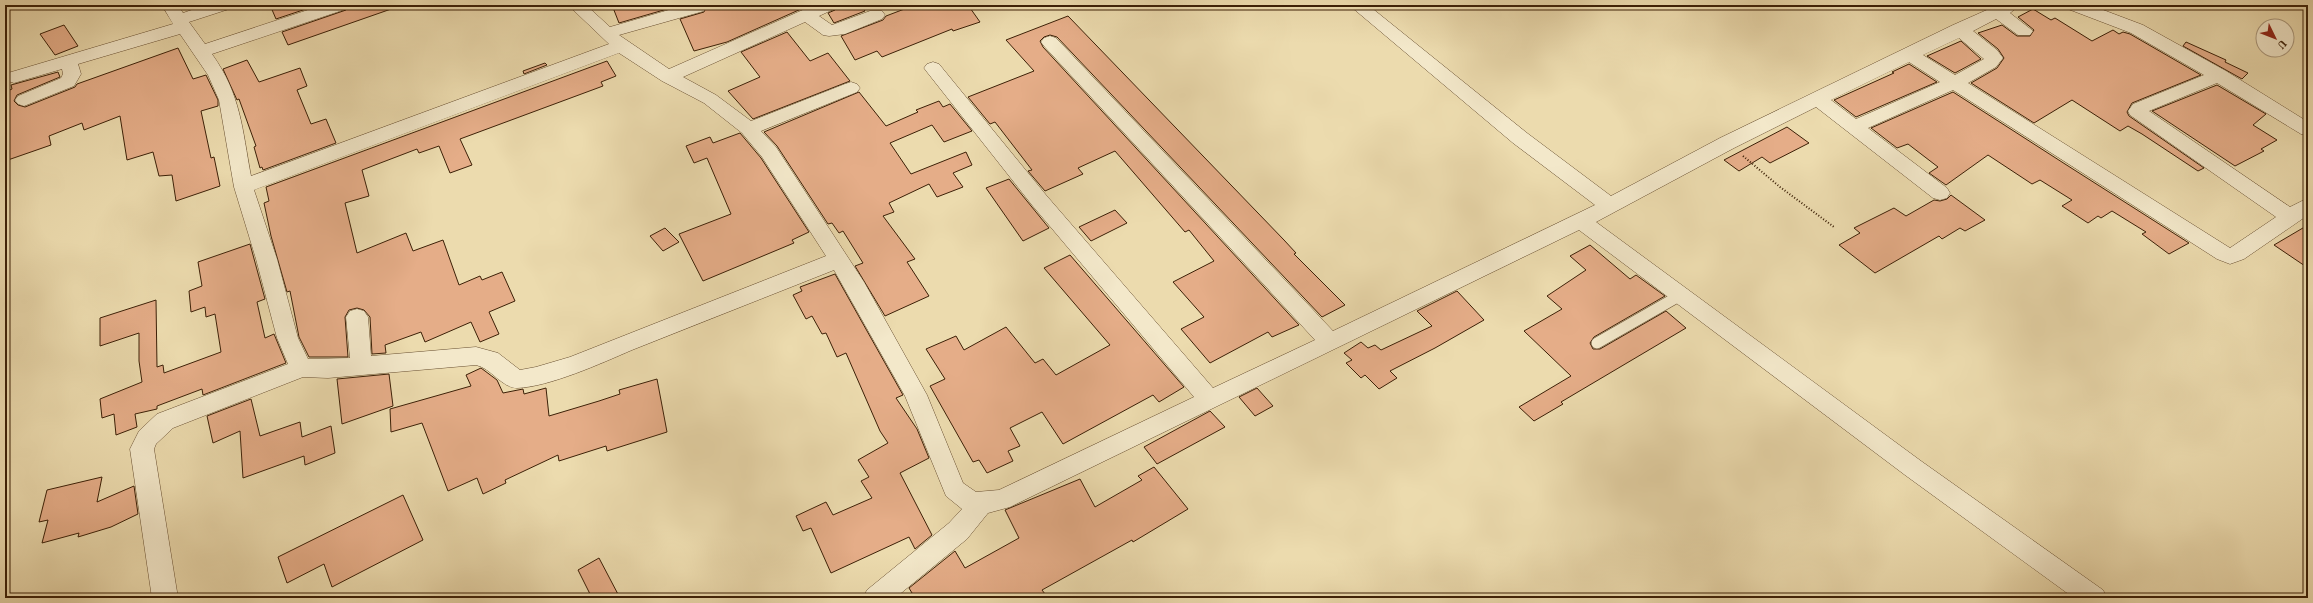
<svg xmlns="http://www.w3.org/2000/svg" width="2313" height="603" viewBox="0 0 2313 603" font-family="Vollkorn,serif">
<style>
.building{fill:#e5ad88;stroke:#3c2007}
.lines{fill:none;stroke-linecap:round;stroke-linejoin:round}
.lane-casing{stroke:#684f31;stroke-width:12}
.street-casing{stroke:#684f31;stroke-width:1}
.path{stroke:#3c2007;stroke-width:2;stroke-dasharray:1 2;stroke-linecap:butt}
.lane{stroke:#f3e8ca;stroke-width:11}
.street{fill:#f3e8ca;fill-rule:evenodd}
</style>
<rect width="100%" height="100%" fill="#ecdbae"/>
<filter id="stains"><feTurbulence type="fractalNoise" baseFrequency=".005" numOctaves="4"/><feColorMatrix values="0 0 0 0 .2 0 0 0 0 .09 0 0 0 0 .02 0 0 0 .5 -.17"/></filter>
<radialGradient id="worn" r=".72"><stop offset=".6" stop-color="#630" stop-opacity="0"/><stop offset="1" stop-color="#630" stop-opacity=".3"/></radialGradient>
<g class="building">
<path d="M270,5H318L276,19Z"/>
<path d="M349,5H394V8L288,45L282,32L346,10Z"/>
<path d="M612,5H681L619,23Z"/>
<path d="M707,5H810L727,42L694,51L680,19L704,12Z"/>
<path d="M837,5H861L865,11L834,23L828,13L835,10Z"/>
<path d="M915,5H968L980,22L953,31L952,29L882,57L877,51L855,60L841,36L883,20L886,16Z"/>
<path d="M2033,9L2051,20L2055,18L2092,41L2113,30L2119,34L2123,32L2130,34L2201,75L2132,103L2127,112L2129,116L2204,168L2198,171L2142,134L2128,126L2120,131L2072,100L2034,123L1971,83L1997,68L2004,58L1998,49L1978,33L2002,25L2017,36H2030L2034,30L2018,17Z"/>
<path d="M1068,16L1284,240L1296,253L1294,254L1345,305L1322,317L1057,37L1050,35L1044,37L1040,41L1043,47L1299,325L1272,337L1268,332L1210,363L1181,329L1204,317L1173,282L1214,261L1189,230L1185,232L1115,151L1078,168L1083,174L1045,191L1028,171L1032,170L995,122L990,124L968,97L1034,71L1006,40Z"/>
<path d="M64,25L78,46L55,55L40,34Z"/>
<path d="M787,32L810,61L828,53L850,81L753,119L728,91L760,77L741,52Z"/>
<path d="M1961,41L1981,59L1955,73L1927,56Z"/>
<path d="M2186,42L2226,60L2225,62L2248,73L2242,79L2183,46Z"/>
<path d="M178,48L193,79L206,75L218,100V106L201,111L211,158L214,157L220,186L176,201L172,175L159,176L153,152L127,160L120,116L84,130L82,123L49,136L51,145L5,161V92L12,89L11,85L58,72L60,77L17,95L14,101L18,105L25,107L75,87L77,84Z"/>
<path d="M247,60L259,82L300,68L307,86L297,90L311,124L326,119L336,143L263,170L262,167L260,168L254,147L256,146L239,99L237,100L223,69Z"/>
<path d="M607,61L616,76L601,82L603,86L460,139L472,165L450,173L439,146L419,153L417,149L362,170L369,196L345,203L357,253L406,233L413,251L443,240L459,285L480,276L482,280L502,272L515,301L489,312L499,334L480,342L471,322L425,342L421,332L385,345L386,353L372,354L370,317L364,310L357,308L349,310L345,317L348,357H309L299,337L290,291L287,292L271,236L264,203L269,201L266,187Z"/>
<path d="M545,63L547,65L524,74L523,71Z"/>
<path d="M1909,64L1937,82L1856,117L1834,100L1894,73L1892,72Z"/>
<path d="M2217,85L2266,114L2253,125L2277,140L2261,149L2264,151L2235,166L2152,111Z"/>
<path d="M859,92L886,126L918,112L916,110L939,101L943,107L950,104L972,131L944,142L932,125L890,143L911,174L966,152L972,165L953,173L963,187L937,197L929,184L889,203L894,212L883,216L915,259L907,262L929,296L885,316L855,266L863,263L843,231L839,233L832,223L828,224L777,146L764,132Z"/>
<path d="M1953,92L2065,164L2189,243L2169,254L2142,234L2146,232L2112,211L2101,218L2098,216L2088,223L2062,206L2072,200L2040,180L2032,184L1988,155L1946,185L1929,173L1938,167L1908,144L1897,148L1871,128Z"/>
<path d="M1787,127L1809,143L1770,163L1762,157L1739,171L1724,160Z"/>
<path d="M740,133L761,158L809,232L792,240L794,243L703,281L679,234L731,214L707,158L694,163L686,146L710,137L713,143Z"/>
<path d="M1009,179L1049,228L1023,241L986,188Z"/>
<path d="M1951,195L1985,220L1965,231L1960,228L1942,239L1939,236L1875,273L1839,245L1860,233L1854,228L1894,208L1906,216L1934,200L1940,201L1947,199Z"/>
<path d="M1115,210L1127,223L1091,241L1079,227Z"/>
<path d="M2308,225V268L2274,245Z"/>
<path d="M665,228L679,242L663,251L650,236Z"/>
<path d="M250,244L265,299L257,302L265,338L274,334L286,363L203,395L202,389L157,406V409L135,414L137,427L116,435L114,414L102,418L100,399L142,382L139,361V333L100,346V318L156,300L157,367L163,365L164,373L221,352L215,314L206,317L205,307L191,312L189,291L202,286L198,262Z"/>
<path d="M1590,245L1630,279L1636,275L1665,296L1594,337L1590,343L1593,349H1600L1666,311L1686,328L1561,402L1563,404L1534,421L1519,407L1571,376L1524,331L1562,309L1547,296L1586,270L1570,256Z"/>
<path d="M1070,255L1184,387L1159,402L1153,395L1063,444L1042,412L1010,428L1020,446L1008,451L1013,461L987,473L979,460L973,462L930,386L945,379L926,349L956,336L964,350L1006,327L1035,363L1043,359L1056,375L1110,345L1044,268Z"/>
<path d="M835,274L903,395L896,398L917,429L929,458L900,473L932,535L915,549L909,537L831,573L811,528L803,531L796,516L826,502L833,515L872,498L861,481L869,477L858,460L888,443L880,431L846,353L837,357L826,333L822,334L812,316L806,319L793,295L802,291L800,287Z"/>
<path d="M1457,291L1484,320L1435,348L1390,371L1397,378L1379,389L1365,375L1361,378L1346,363L1352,360L1344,353L1361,342L1368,348L1375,345L1381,350L1432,326L1417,311Z"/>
<path d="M481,368L497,380L503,393L523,389L524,394L546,388L549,416L599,401L620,394L619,390L657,379L667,432L607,451L606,446L559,461L558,455L505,480L506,483L483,494L477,478L448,491L422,423L391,432L390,409L471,386L466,375Z"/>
<path d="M389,374L393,406L342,424L337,379Z"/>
<path d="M1257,388L1273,406L1255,416L1239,397Z"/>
<path d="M251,399L260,436L300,422L302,437L331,426L335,453L305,465L304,456L243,478L240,431L213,443L207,416Z"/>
<path d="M1210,411L1225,427L1157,464L1144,447Z"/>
<path d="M1154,467L1188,509L1133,542L1132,540L1042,590L1048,598H915L909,588L955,551L965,568L1019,538L1005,510L1080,479L1095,507L1142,480L1138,476Z"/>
<path d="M102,477L97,502L134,486L138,514L111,527L78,537L79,533L42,543L48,520L39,522L47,490Z"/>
<path d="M403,495L423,540L332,587L324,564L287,583L278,557Z"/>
<path d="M599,558L620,598H592L578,570Z"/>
</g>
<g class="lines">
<defs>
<path id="lane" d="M1597,343L1679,296"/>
<path id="street" d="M162,5H178L183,13L206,5H231L229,9L189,22L205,44L323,5H348L346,9L212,54C241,95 242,128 251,176L609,44L568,5H586L610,27L686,5H705L706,7L704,11L619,35L669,69L814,5H836L834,9L819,16L832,25L870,11H882L885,15L882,19L845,34L829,36L823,35L805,22L683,77L716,95L751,121L845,84L851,82L857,84L860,88L857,92L761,131L776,147L864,282L927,395L963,483L976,492L999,490L1194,397L1032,205L927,72L924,68L927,64L933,62L939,64L1046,195L1213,388L1315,340L1044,46L1041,42L1044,38L1050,36L1056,38L1333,331L1595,205L1513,143L1349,5H1368L1527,133L1611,196L1720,138L1953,25L1998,5H2020L2010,13L2033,31L2030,35H2018L1996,19L1973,31L1997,50L2003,58L1996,67L1968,83L2230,248L2276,217L2130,115L2128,111L2133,104L2204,75L2131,33L2068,9L2066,5H2090L2143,25L2226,71L2308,122V136L2301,134L2217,83L2149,111L2290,207L2308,198V215L2244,259L2230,264L2217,259L1953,90L1868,128L1947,188L1950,193L1947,198L1940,200L1933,198L1816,107L1734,148L1596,222L1921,461L2103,590L2107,598H2074L1905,475L1579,230L1010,507L988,513L967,539L895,598H863L867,590L949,523L962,509L946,496L905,396L834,270C767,297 699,323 632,350C602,363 549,387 517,388C502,388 491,368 476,365L328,378L303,377L173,428L156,444L154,449L178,598H152L130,449L139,431L157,414L288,364L277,338L256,259L234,187L219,100L208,75L180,34L78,64L81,74L74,86L24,106L18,104L15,100L18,96L61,78L63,74L62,69L14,83L8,81L5,77L8,73L173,24ZM1959,38L1984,59L1955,75L1923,55ZM619,53L662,81L704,103L742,133L762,157L826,256L570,357L536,367L520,370L498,353L476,347L371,356L368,317L364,311L357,309L350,311L346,317L350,358L308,359L298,338L277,259L254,190ZM1909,62L1940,82L1856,119L1831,100Z"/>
</defs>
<use href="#lane" class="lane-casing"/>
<use href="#street" class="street-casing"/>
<path class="path" d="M1743,156L1780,187L1834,227"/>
<use href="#lane" class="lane"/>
<use href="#street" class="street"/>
</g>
<rect width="2313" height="603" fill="none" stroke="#ecdbae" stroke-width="20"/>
<rect x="6" y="6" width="2301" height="591" fill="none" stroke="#3c2007" stroke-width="2"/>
<rect x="10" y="10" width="2293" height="583" fill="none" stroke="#3c2007"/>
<g transform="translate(2275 38) rotate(133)"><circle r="19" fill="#f3e8ca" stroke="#aa987c"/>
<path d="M0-3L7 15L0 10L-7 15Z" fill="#8f2418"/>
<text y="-6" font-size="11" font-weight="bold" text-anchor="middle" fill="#3c2007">U</text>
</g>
<rect width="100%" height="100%" filter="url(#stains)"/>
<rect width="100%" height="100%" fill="url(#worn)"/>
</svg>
